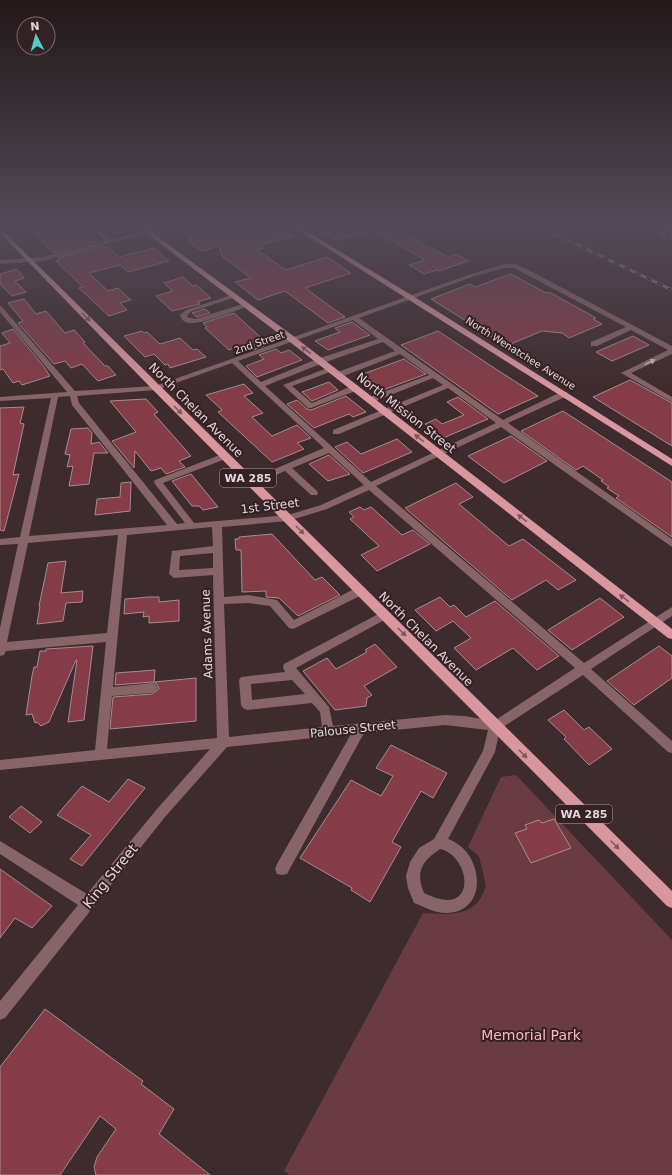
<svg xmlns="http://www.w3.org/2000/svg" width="672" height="1175" viewBox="0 0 672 1175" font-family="'DejaVu Sans',sans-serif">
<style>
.green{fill:#693c43}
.building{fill:#833c48;stroke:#a58d8f}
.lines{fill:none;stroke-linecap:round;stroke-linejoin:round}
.minor{fill:#866468;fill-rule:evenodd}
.major{fill:#da969f;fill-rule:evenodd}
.rail-casing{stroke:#918183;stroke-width:3}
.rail{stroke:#342123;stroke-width:2;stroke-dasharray:6;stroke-linecap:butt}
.oneway{fill:#7f565b}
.oneway2{fill:#c7b4b6}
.labels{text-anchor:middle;stroke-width:4;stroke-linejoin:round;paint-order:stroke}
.far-street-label{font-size:10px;fill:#e3d6d7;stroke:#342123}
.shield{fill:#342123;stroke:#aea0a1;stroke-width:1}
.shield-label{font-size:11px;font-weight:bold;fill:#e3d6d7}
.street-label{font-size:12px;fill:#e3d6d7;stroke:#342123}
.near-street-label{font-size:14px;fill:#e3d6d7;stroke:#342123}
.near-park-label{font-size:14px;fill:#fbbac1;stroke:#342123}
</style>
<rect width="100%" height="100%" fill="#3e2b2d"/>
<path class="green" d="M516,775L672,940V1175H290L284,1171L423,913C441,914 464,917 477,903C481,899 484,891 486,886L479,856L468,847L501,777Z"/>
<g class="building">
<path d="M64,226H73L74,227L79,226L83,229L85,228L98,241L53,253L34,233Z"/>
<path d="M192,226H276L292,236L260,245L264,248L257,250L286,270L327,257L351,273L305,288L345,317L328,323L285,291L258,300L235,282L251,278L222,256L219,246L202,251L188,241L192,240L179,229Z"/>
<path d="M314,226H388L448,257L456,254L468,261L439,271L437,270L424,274L409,265L425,260L372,230L337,240Z"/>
<path d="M103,246L105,248L109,247L119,257L154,248L169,261L128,272L120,265L89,273L108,291L118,288L131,300L120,303L127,310L109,316L79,288L83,287L56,261L60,260L58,258Z"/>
<path d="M17,269L24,278L15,281L26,292L12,296L0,284V274Z"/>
<path d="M511,274L546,293L549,292L596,318L593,319L602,324L569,338L562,333L542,331L506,346L431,299L470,284L475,287Z"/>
<path d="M183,277L193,286L196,285L211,298L197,302L200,304L172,311L156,296L173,291L164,283Z"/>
<path d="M24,299L36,314L46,311L65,333L74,330L85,342L83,343L105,366H108L116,375L98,381L82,364L71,368L65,361L54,364L18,323L23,321L8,303Z"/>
<path d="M205,309L210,313L196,317L192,313Z"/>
<path d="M234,313L258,335L269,344L253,350L245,344L229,350L205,328L207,327L203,323Z"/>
<path d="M352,322L370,335L328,350L315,341L340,332L335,328Z"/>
<path d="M13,329L44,367L50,376L22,385L19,381L13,383L3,369L0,370V346L10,343L2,333Z"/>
<path d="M142,331L144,333L147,332L160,344L180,338L193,350L197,349L206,357L170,368L168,364L165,365L154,354L145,357L124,336Z"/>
<path d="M438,331L505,375L538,396L498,414L401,345Z"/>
<path d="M633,336L649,345L612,361L596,352Z"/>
<path d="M276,349L281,353L289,350L302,360L257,377L246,366L264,359L259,355Z"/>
<path d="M404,359L426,374L383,390L363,374Z"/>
<path d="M630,380L672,403V446L593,397Z"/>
<path d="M329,382L338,390L312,401L302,392Z"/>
<path d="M244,384L253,393L244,396L263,413L252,417L272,436L297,425L311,438L297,443L304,449L272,462L218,412L222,410L206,395Z"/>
<path d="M346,396L366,412L353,417L349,414L314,428L287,404L297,400L307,409L311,410Z"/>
<path d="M458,397L488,419L443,438L425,424L436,419L442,424L464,415L447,402Z"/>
<path d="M146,399L158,412L154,414L191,456L179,461L185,467L166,474L161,468L151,471L135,451L134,468L112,441L136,432L110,401Z"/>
<path d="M24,407L20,423L24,424L13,475L19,474L4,531L0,530V408Z"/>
<path d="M563,411L672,482V537L616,498L619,496L607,488L609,487L601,481L603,480L583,466L576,470L521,431Z"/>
<path d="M88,428L92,433L91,444L99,442L108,453H94L89,484L69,486L73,466L67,467L70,455L65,454L71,429Z"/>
<path d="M511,436L547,461L504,483L468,456Z"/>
<path d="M397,439L412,452L363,473L335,447L347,442L361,454Z"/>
<path d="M329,455L350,474L328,481L309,464Z"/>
<path d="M191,474L218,507L203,510L199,506H192L172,481Z"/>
<path d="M131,482L130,511L95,515L97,499L120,497L121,483Z"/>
<path d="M456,483L473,497L459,504L509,546L523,539L576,580L558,590L546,580L512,600L405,508Z"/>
<path d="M360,507L364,510L371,507L402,535L413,530L430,544L377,571L361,555L379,546L350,519L354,517L349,512Z"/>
<path d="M272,534L315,580L322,577L340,595L298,616L279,598L266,597V591L242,592L241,550H236L235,539H239V537Z"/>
<path d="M66,561L61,593L83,591L82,602L66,603L63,621L37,624L40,606H39L48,563Z"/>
<path d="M149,597H159V602L179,600V621L149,623V616L143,617L144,612L124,614L125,599Z"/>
<path d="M440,597L450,607L454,605L466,617L495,601L559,656L537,670L513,648L476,670L454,648L471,638L453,621L436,631L415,610Z"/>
<path d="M600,598L624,617L572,650L548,630Z"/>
<path d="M375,644L397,667L364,686L372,695L367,698L366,706L335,710L303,671L327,658L336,669L367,652L365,650Z"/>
<path d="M93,646L84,720L68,722L77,660H76L49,722L41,726L37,722L35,723L32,714L26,715L32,676L34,667H37L40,651H46V649Z"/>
<path d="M659,646L672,656V678L634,705L607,681Z"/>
<path d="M155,670L154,682L196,678V721L110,729L113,697L152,694L159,689L157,684L152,682L115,685L116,673Z"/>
<path d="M564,710L584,730L589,727L612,749L589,765L564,739L566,737L548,720Z"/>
<path d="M391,745L447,773L433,798L421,791L392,842L401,847L370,902L351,890L352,888L300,858L351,780L381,796L393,776L376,768Z"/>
<path d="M128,779L145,788L82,866L70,859L91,835L57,815L82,786L109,802Z"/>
<path d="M21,806L42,822L30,833L9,817Z"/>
<path d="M554,819L571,848L531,863L515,833L527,829L525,825L539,820L542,823Z"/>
<path d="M0,869L52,906L32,928L15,918L0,938Z"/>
<path d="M45,1009L143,1081L141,1084L174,1109L159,1134L210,1175H96L94,1167L97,1157L116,1129L100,1116L60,1175H0V1067Z"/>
</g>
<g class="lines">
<g class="minor">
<path d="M88,226H94L111,240L147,230L150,232L43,261L0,264V260L43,257L105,241Z"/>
<path d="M504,264H515L525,268L672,346V354L631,373L672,397V402L621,373L668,350L631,330L597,346H591V342L626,327L514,268H504L472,277L359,318L503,420L561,392H567V396L508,423L672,539V547L501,427L376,486L584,663L672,607V616L591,669L672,741V753L668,752L583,675L500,729L495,752L448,839C485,852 489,913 446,913C434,913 425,907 414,903L408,888L406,876L410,862L419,848L434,839L483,751L488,730L445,725L364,733L287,874L282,875L277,874L275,869L277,864L351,734L227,747L165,817L5,1018L0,1020V1001L78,905L0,854V841L87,894L157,809L210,749L0,770V760L95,750L106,642L6,651L4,655L0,656V628L18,544L0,545V539L20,537L51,398L0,401V397L67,392L0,312V306L2,307L75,391L155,386L468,275ZM353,320L378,339L317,359L261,382L238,361ZM383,342L395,351L335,373V377H341L400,354L429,375L367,398V402H373L433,378L443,385L333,430V434H339L448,388L496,423L371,482L265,386L323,363ZM232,363L324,448L249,480L248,482L249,484H255L285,471L311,495H317L318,493L317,491L292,468L329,453L364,485L321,505L288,515L194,523L163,483L228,458L229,456L228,454L225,453L155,480L154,482L155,484L185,523L177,524L79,403L77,396L156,390ZM70,396L72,405L167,525L29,536L58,397ZM369,490L575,668L494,721L464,716L445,715L333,726L329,707L296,668L388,618L389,615L388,612L384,611L284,664L283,667L285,672L241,677L239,680L241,705L243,708L247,710L312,703L320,712L322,727L229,737L224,604L248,603L270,606L289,628L293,629L364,594L365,591L364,588H356L294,620L277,600L248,595L224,597L222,527L288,521L327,509ZM212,527L213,546L172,551L169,574L174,578L213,575L217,738L107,749L112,696L152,693L156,691L158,688L156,685L152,683L113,687L127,535ZM118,535L107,633L7,642L28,543ZM213,553V568L179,570L180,556ZM292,680L305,694L252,700L251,684ZM440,849C463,854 474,891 454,899C444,902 433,897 424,893C415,872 422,861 440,849Z"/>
<path d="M234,294L236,295V297L190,312L187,316V317L195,319L246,303L249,305L248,306C236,311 200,325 188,323C184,322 181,319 180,315L186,310Z"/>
<path d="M330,367H333V371L292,386L312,403L352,386H358V390L311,408H308L283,385Z"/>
</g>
<g class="major">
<path d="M137,226H143L296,338L672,629V639L668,638L290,342Z"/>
<path d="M292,226H298L413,296L672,459V466Z"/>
<path d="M660,226H667L672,228V232Z"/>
<path d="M0,228L672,891V908L667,906L153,390L0,233Z"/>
</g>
<defs>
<g id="rail">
<path d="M538,226L672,290"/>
<path d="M643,226L672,238"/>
</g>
</defs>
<use href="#rail" class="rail-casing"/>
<use href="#rail" class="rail"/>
</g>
<defs><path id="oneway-solid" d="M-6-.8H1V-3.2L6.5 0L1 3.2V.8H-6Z"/></defs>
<g class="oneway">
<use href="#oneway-solid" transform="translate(86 317) rotate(45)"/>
<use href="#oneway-solid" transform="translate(306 350) rotate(-142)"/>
<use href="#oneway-solid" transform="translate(178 410) rotate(45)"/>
<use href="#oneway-solid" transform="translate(419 438) rotate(-142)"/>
<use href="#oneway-solid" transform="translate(522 518) rotate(-142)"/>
<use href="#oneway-solid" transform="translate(300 530) rotate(45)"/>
<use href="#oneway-solid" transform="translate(624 598) rotate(-142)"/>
<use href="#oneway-solid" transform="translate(402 632) rotate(45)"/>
<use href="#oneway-solid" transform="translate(523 754) rotate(45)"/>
<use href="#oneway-solid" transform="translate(615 845) rotate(45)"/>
</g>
<use class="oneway2" href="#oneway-solid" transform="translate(650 362) rotate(-26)"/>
<linearGradient id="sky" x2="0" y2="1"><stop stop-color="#221819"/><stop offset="0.58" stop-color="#524a57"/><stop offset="1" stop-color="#524a57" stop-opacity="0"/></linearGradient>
<rect width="672" height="390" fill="url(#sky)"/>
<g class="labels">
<g class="far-street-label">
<text transform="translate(259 342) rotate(-19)" y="4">2nd Street</text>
<text transform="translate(521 353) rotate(32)" y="4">North Wenatchee Avenue</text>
</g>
<g class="shield">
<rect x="220" y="469" width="56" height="18" rx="3"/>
<rect x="556" y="805" width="56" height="18" rx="3"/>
</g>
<g class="shield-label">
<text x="248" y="482">WA 285</text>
<text x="584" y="818">WA 285</text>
</g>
<g class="street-label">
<text transform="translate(196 410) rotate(45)" y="4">North Chelan Avenue</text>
<text transform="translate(406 413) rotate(38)" y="4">North Mission Street</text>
<text transform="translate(270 506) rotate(-7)" y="4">1st Street</text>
<text transform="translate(207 634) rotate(-92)" y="4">Adams Avenue</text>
<text transform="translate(426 639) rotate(45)" y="4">North Chelan Avenue</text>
<text transform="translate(353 729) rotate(-6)" y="4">Palouse Street</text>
</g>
<g class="near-street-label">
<text transform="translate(110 876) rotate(-51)" y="5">King Street</text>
</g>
<g class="near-park-label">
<text x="531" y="1040">Memorial Park</text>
</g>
</g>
<g transform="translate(36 36) rotate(354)"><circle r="19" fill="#342123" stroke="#7a696b"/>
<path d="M0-3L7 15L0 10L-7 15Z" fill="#54cdc8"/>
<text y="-6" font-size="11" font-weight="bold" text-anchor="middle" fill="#e3d6d7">N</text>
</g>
</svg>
